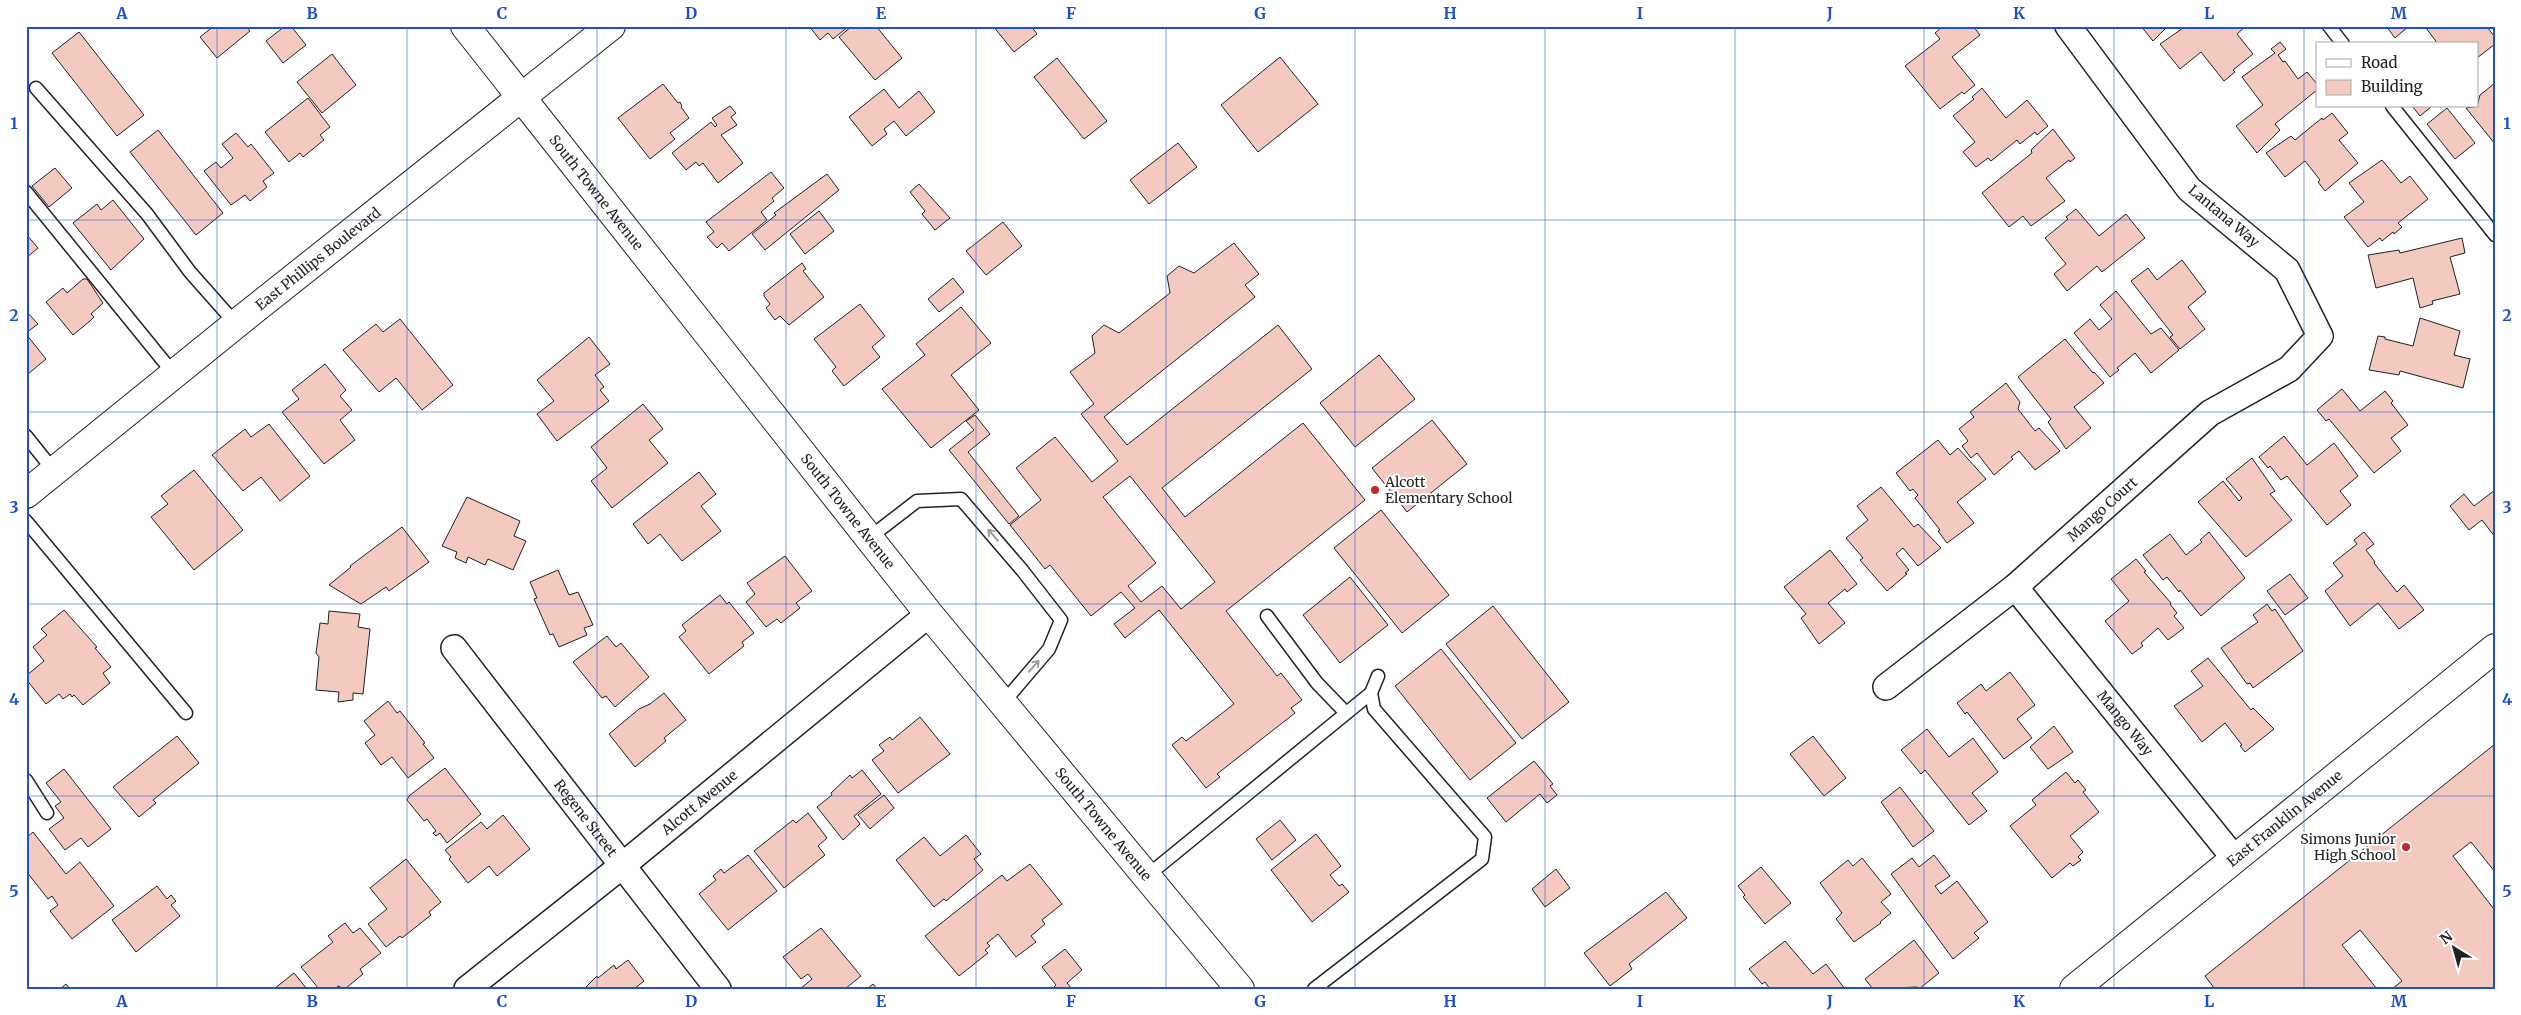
<svg xmlns="http://www.w3.org/2000/svg" width="2521" height="1015" viewBox="0 0 2521 1015" font-family="Merriweather,serif">
<style>
.building{fill:#f3c9c0;stroke:#222;fill-rule:evenodd}
.lines{fill:none;stroke-linecap:round;stroke-linejoin:round}
.lane-casing{stroke:#222;stroke-width:15}
.street-casing{stroke:#222;stroke-width:28}
.secondary-casing{stroke:#222;stroke-width:30}
.lane{stroke:#fff;stroke-width:12}
.street{stroke:#fff;stroke-width:25}
.secondary{stroke:#fff;stroke-width:28}
.oneway{stroke:#9c9c9c}
.grid{fill:none;stroke:#1d4ed8;stroke-width:1;stroke-opacity:0.55}
.poi-dot{fill:#c62828;stroke:#fff;stroke-width:2}
.labels{text-anchor:middle;stroke-width:4;stroke-linejoin:round;paint-order:stroke}
.street-label{font-size:14px;fill:#222;stroke:#fff}
.poi-label{font-size:14px;fill:#222;stroke:#fff;text-anchor:start}
.neatline{fill:none;stroke:#1d4ed8;stroke-width:2}
.grid-label{font-size:16px;text-anchor:middle;font-weight:bold;fill:#1d4ed8}
</style>
<rect width="100%" height="100%" fill="#fff"/>
<g class="building">
<path d="M214,26H246L250,31L217,58L200,37Z"/>
<path d="M285,26H291L306,45L283,63L266,41Z"/>
<path d="M809,26H849L833,39L828,33L820,40Z"/>
<path d="M852,26H876L902,58L875,80L839,37Z"/>
<path d="M993,26H1031L1037,34L1014,52Z"/>
<path d="M1943,26H1973L1980,35L1952,57L1975,85L1964,94L1962,92L1940,109L1905,66L1940,39L1935,33Z"/>
<path d="M2141,26H2168L2153,41Z"/>
<path d="M2186,26L2190,29L2194,26H2246L2237,34L2253,54L2233,70L2235,72L2224,81L2201,52L2180,69L2160,44Z"/>
<path d="M2386,26H2409L2395,38Z"/>
<path d="M2428,26H2486L2495,37V44L2477,58V44H2438L2426,28Z"/>
<path d="M79,32L144,115L117,136L52,53Z"/>
<path d="M2280,42L2286,49L2278,55L2283,62L2285,61L2298,79L2307,72L2317,84V90L2275,124L2280,130L2257,153L2236,126L2263,105L2242,77L2275,53L2271,49Z"/>
<path d="M332,54L356,85L322,113L297,82Z"/>
<path d="M1280,57L1318,104L1258,152L1221,105Z"/>
<path d="M1057,58L1107,121L1084,139L1034,77Z"/>
<path d="M2495,83V144L2466,108L2477,106L2480,95Z"/>
<path d="M663,84L678,103L680,102L682,106L681,107L689,118L670,133L675,139L650,159L618,118Z"/>
<path d="M1982,88L2006,118L2027,100L2048,126L2037,135L2035,132L2020,144L2017,140L1991,161L1988,158L1976,167L1963,152L1975,142L1953,116L1974,99L1972,97Z"/>
<path d="M884,89L899,108L919,91L935,112L906,136L894,121L884,129L887,134L872,146L849,117Z"/>
<path d="M308,98L330,127L320,135L324,140L303,157L300,153L289,162L265,132Z"/>
<path d="M730,106L736,113L731,117L737,125L721,135L743,163L718,183L703,163L699,166L696,162L686,170L672,153L711,122L715,127L717,125L712,118Z"/>
<path d="M2412,106H2432L2420,116Z"/>
<path d="M2447,108L2475,143L2455,159L2427,124Z"/>
<path d="M2332,113L2348,133L2339,140L2358,163L2325,191L2318,182L2320,180L2305,161L2285,177L2266,153L2291,136L2295,140L2322,118L2323,120Z"/>
<path d="M2053,129L2075,158L2070,162L2069,160L2046,178L2065,201L2031,226L2023,216L2009,227L1982,193L2032,153L2031,150Z"/>
<path d="M158,130L223,213L196,235L130,152Z"/>
<path d="M236,133L248,147L251,144L274,173L263,181L267,187L250,201L245,195L231,205L204,171L216,162L221,168L233,158L222,144Z"/>
<path d="M1178,143L1197,167L1149,204L1130,180Z"/>
<path d="M2382,160L2401,183L2410,176L2428,199L2398,223L2402,227L2394,234L2393,232L2382,241L2380,238L2368,247L2344,217L2364,202L2349,183Z"/>
<path d="M55,168L72,188L49,207L32,186Z"/>
<path d="M771,172L784,188L772,198L774,201L761,212L767,220L729,251L722,243L717,248L707,237L714,232L706,222Z"/>
<path d="M827,174L839,190L765,250L752,234L776,215L774,213Z"/>
<path d="M919,184L950,218L935,230L922,214L925,211L910,192Z"/>
<path d="M113,200L144,239L111,270L73,223L97,204L101,210Z"/>
<path d="M2076,209L2099,236L2126,214L2145,238L2102,272L2097,266L2067,291L2054,274L2066,264L2045,238L2068,219L2066,217Z"/>
<path d="M819,211L834,231L805,254L790,234Z"/>
<path d="M1003,222L1022,246L986,275L966,251Z"/>
<path d="M26,234L38,248L26,258Z"/>
<path d="M2462,238L2465,253L2450,257L2460,294L2432,301L2433,304L2420,308L2413,278L2376,288L2368,255L2399,250L2400,253Z"/>
<path d="M1234,243L1259,274L1245,285L1255,297L1104,417L1127,445L1278,325L1312,369L1162,488L1185,517L1303,423L1365,500L1226,611L1277,676L1281,673L1302,700L1291,708L1295,713L1217,774L1220,777L1206,788L1172,745L1182,737L1186,741L1234,704L1159,610L1125,638L1114,624L1135,608L1121,592L1091,616L1050,565L1045,569L1010,525L1041,500L1016,468L1055,437L1092,482L1118,461L1081,414L1094,404L1070,372L1095,353L1092,336L1104,325L1119,333L1170,293L1167,276L1179,266L1194,273ZM1130,476L1215,582L1181,609L1162,586L1141,602L1128,586L1156,563L1103,497Z"/>
<path d="M2182,260L2206,292L2188,307L2205,329L2180,349L2170,337L2173,335L2131,281L2148,268L2157,280Z"/>
<path d="M802,263L806,269L803,271L824,297L789,325L780,316L775,320L766,308L770,304L764,296V293Z"/>
<path d="M953,278L964,292L939,312L928,299Z"/>
<path d="M83,279H87L103,303L91,314L94,317L90,321L73,335L46,302L63,288L67,293Z"/>
<path d="M2116,291L2151,334L2161,328L2179,350L2151,373L2135,353L2117,368L2119,370L2110,377L2074,333L2090,319L2099,330L2112,319L2100,305Z"/>
<path d="M860,304L885,336L872,347L880,357L844,386L832,371L836,367L814,339Z"/>
<path d="M961,307L991,343L951,375L979,410L931,448L882,389L925,355L916,344Z"/>
<path d="M26,311L38,324L26,333Z"/>
<path d="M2420,318L2460,331L2454,355L2470,359L2463,388L2400,371L2399,375L2369,370L2378,336L2385,337V339L2413,346Z"/>
<path d="M400,319L453,385L422,410L396,378L379,392L343,350L376,324L383,332Z"/>
<path d="M26,334L46,359L28,374L26,371Z"/>
<path d="M589,337L610,364L595,375L604,387L600,390L609,401L557,441L537,414L554,401L537,380Z"/>
<path d="M2065,339L2093,373L2094,372L2104,383L2074,407L2091,428L2066,449L2048,422L2051,419L2018,377Z"/>
<path d="M1379,355L1415,399L1355,447L1320,403Z"/>
<path d="M325,364L346,390L340,396L352,410L340,420L355,440L324,464L282,412L299,399L292,390Z"/>
<path d="M2006,383L2020,402L2018,409L2035,431L2039,428L2060,451L2035,470L2019,451L2011,457L2013,459L1994,475L1977,453L1971,458L1962,446L1968,441L1959,429L1974,417L1970,412Z"/>
<path d="M2342,389L2360,411L2385,391L2393,401L2391,403L2408,425L2391,438L2401,451L2374,473L2329,419L2326,421L2317,410Z"/>
<path d="M643,404L663,429L649,440L668,463L612,508L591,481L607,468L591,447Z"/>
<path d="M975,415L990,434L968,452L1019,516L1009,524L949,450L974,430L966,421Z"/>
<path d="M1432,420L1467,464L1407,512L1372,468Z"/>
<path d="M269,424L310,476L280,501L261,477L243,491L212,455L245,429L251,437Z"/>
<path d="M2284,436L2307,465L2334,443L2358,476L2340,491L2351,505L2327,525L2287,476L2281,480L2270,466L2268,468L2259,457Z"/>
<path d="M1938,440L1950,455L1958,448L1986,479L1957,502L1974,523L1947,543L1938,531L1940,530L1915,498L1918,495L1913,489L1910,491L1896,473Z"/>
<path d="M2252,458L2275,491L2270,494L2292,520L2246,557L2198,502L2223,481L2239,501L2242,498L2226,479Z"/>
<path d="M194,470L243,530L194,570L151,517L168,504L161,496Z"/>
<path d="M699,472L716,494L701,506L721,531L682,561L660,534L648,544L633,524Z"/>
<path d="M1881,487L1914,527L1918,524L1941,548L1918,566L1903,548L1896,554L1909,570L1905,573L1907,574L1887,591L1860,560L1863,558L1846,538L1868,520L1857,506Z"/>
<path d="M2495,490V537L2482,520L2469,530L2450,506L2464,494L2474,506Z"/>
<path d="M467,497L520,521L514,536L526,541L513,570L488,559L485,565L468,557L466,563L455,558L457,552L442,546Z"/>
<path d="M1381,510L1449,595L1402,633L1334,548Z"/>
<path d="M402,527L429,562L389,591L386,587L361,604L329,585L351,567L350,566Z"/>
<path d="M2209,532L2245,578L2201,616L2180,590L2179,592L2167,577L2163,580L2143,555L2170,534L2186,555L2202,542L2200,540Z"/>
<path d="M2364,532L2374,544L2366,550L2375,562L2374,563L2397,592L2404,585L2424,610L2399,629L2378,603L2350,626L2325,591L2343,576L2333,563L2357,544L2354,540Z"/>
<path d="M1830,550L1857,584L1847,592L1845,589L1828,603L1845,623L1819,644L1801,618L1806,614L1784,587Z"/>
<path d="M785,556L812,591L796,603L800,608L781,623L777,619L766,627L746,602L755,594L747,583Z"/>
<path d="M2136,559L2146,571L2144,572L2171,603L2170,604L2177,613L2174,616L2184,628L2168,640L2158,628L2141,643L2143,646L2132,654L2105,621L2129,601L2111,579Z"/>
<path d="M558,570L569,595L578,592L593,625L584,628L587,635L559,647L553,634L550,635L534,599L537,598L530,582Z"/>
<path d="M2290,574L2308,598L2285,615L2267,591Z"/>
<path d="M1350,577L1388,625L1340,663L1303,615Z"/>
<path d="M720,595L727,604L729,602L754,633L742,642L744,646L709,674L679,637L686,631L682,625Z"/>
<path d="M2267,604L2272,611L2275,609L2303,651L2253,688L2250,683L2247,684L2221,648L2258,622L2253,615Z"/>
<path d="M1493,606L1569,702L1522,739L1446,644Z"/>
<path d="M64,610L97,647L95,648L111,667L103,673L110,683L83,705L74,695L72,697L70,694L63,699L59,694L46,704L26,679V676L44,661L33,647L47,635L41,629Z"/>
<path d="M329,611L360,614L358,627L370,629L363,694L353,693V700L338,702L339,692L316,690L319,657L316,653L320,623L328,624Z"/>
<path d="M607,636L616,647L621,643L649,677L615,707L606,696L602,698L573,662Z"/>
<path d="M1441,649L1516,743L1470,780L1395,686Z"/>
<path d="M2208,658L2251,710L2253,708L2274,729L2245,752L2240,746L2242,745L2225,723L2202,742L2174,706L2203,686L2191,671Z"/>
<path d="M2010,672L2035,705L2017,719L2032,738L2004,759L1967,712L1965,714L1957,703L1981,684L1986,691Z"/>
<path d="M664,693L686,720L664,738L666,741L635,767L609,734L639,709L650,704Z"/>
<path d="M388,701L397,713L400,711L425,743L423,744L434,758L408,778L392,757L381,765L365,743L375,735L364,721Z"/>
<path d="M920,717L950,754L898,793L872,760L884,751L879,745L890,737L892,740Z"/>
<path d="M2054,726L2073,752L2048,769L2030,747Z"/>
<path d="M1927,729L1949,757L1973,738L1998,772L1972,793L1987,811L1969,825L1925,770L1921,774L1901,750Z"/>
<path d="M177,736L199,763L153,800L156,803L139,817L113,787Z"/>
<path d="M1813,736L1846,778L1824,796L1790,754Z"/>
<path d="M2495,744V872L2471,842L2453,856L2493,908L2495,906V987L2492,989H2392L2402,981L2360,930L2342,945L2377,989H2215L2205,976Z"/>
<path d="M1534,761L1553,784L1550,786L1557,795L1547,803L1540,794L1506,822L1487,798Z"/>
<path d="M445,768L481,814L447,843L440,833L436,836L433,833L436,831L427,819L424,821L407,800L409,796Z"/>
<path d="M64,769L111,829L88,847L81,838L65,850L49,829L64,818L55,806L61,802L46,783Z"/>
<path d="M862,770L881,794L854,816L860,824L843,840L817,807L832,795L831,793L850,775L852,778Z"/>
<path d="M2066,772L2075,783L2078,780L2086,790L2083,792L2099,812L2070,836L2083,852L2078,857L2081,860L2073,866L2070,863L2052,878L2010,826L2036,805L2032,800Z"/>
<path d="M1900,787L1934,831L1913,847L1881,802Z"/>
<path d="M884,795L894,808L870,829L858,815Z"/>
<path d="M808,813L827,838L818,846L825,855L784,888L754,851L793,820L796,823Z"/>
<path d="M503,815L530,849L497,876L489,866L468,883L449,859L451,857L445,850L481,822L487,829Z"/>
<path d="M1280,820L1296,840L1272,860L1256,839Z"/>
<path d="M33,832L66,874L80,862L114,906L72,939L50,911L58,905L52,896L48,899L26,871V838Z"/>
<path d="M1316,834L1341,866L1330,875L1339,886L1342,884L1349,892L1312,922L1271,870Z"/>
<path d="M966,835L981,854L974,859L983,870L946,901L944,899L934,907L896,860L924,837L940,856Z"/>
<path d="M748,855L777,891L728,930L699,894L716,880L713,876L721,869L724,873Z"/>
<path d="M1934,855L1950,876L1935,886L1941,894L1957,881L1988,922L1974,933L1979,938L1953,959L1891,874L1912,858L1919,867Z"/>
<path d="M1862,858L1891,894L1881,902L1891,913L1880,922L1881,923L1854,942L1836,919L1842,913L1820,883L1848,860L1853,866Z"/>
<path d="M406,859L441,902L429,912L431,915L402,938L400,936L386,947L368,924L387,909L370,888Z"/>
<path d="M1030,864L1062,904L1042,920L1045,924L1031,936L1036,942L1016,957L998,934L987,943L990,946L985,950L988,953L959,976L925,936L1002,875L1007,881Z"/>
<path d="M1761,867L1791,903L1765,924L1743,897L1745,895L1738,886Z"/>
<path d="M1556,869L1570,888L1545,907L1532,889Z"/>
<path d="M157,886L167,899L171,895L176,901L171,905L180,916L136,952L112,920Z"/>
<path d="M1666,892L1687,918L1629,964L1632,969L1610,986L1584,953Z"/>
<path d="M345,923L353,933L360,928L381,953L360,969L363,974L345,989L338,986L335,989H319L301,967L333,942L328,936Z"/>
<path d="M821,928L861,976L845,989H800L812,979L808,974L801,979L783,957Z"/>
<path d="M1914,940L1939,973L1919,989L1917,987L1873,989L1865,979Z"/>
<path d="M1785,941L1813,974L1826,964L1845,989H1770L1765,982L1762,984L1749,969Z"/>
<path d="M1065,949L1082,970L1067,983L1072,989H1052L1056,985L1042,967Z"/>
<path d="M628,960L644,981L634,989H584L597,976L598,978L614,965L616,969Z"/>
<path d="M294,973L307,989H274Z"/>
<path d="M66,984L70,989H60Z"/>
<path d="M873,984L877,989H867Z"/>
</g>
<g class="lines">
<defs>
<g id="lane">
<path d="M2329,26L2343,44"/>
<path d="M36,88L147,214L190,272L236,324"/>
<path d="M2392,106L2495,235"/>
<path d="M26,192L174,374"/>
<path d="M26,436L54,471"/>
<path d="M26,521L186,713"/>
<path d="M869,538L917,501L961,499L1022,570L1061,620L1049,649L1003,703"/>
<path d="M1267,616L1317,683L1346,713"/>
<path d="M26,780L47,813"/>
<path d="M1147,876L1371,693"/>
<path d="M1314,989L1482,859L1485,837L1374,709L1371,693L1378,676"/>
</g>
<g id="street">
<path id="s1" d="M2015,587L2235,859"/>
<path id="s2" d="M454,648L718,989"/>
<path id="s3" d="M1886,687L2015,587L2210,413L2289,369L2320,336L2287,270L2189,189L2068,26"/>
<path id="s4" d="M467,989L623,865L929,614"/>
</g>
<g id="secondary">
<path id="s5" d="M465,26L929,614L1240,989"/>
<path id="s6" d="M26,494L236,324L611,26"/>
<path id="s7" d="M2074,989L2495,648"/>
</g>
</defs>
<use href="#lane" class="lane-casing"/>
<use href="#street" class="street-casing"/>
<use href="#secondary" class="secondary-casing"/>
<use href="#lane" class="lane"/>
<use href="#street" class="street"/>
<use href="#secondary" class="secondary"/>
</g>
<defs><path id="oneway-shaft" d="M-6 0H5M1.5-3L5.5 0L1.5 3" fill="none" stroke-width="1.6" stroke-linecap="round" stroke-linejoin="round" transform="scale(1.25)"/></defs>
<g class="oneway">
<use href="#oneway-shaft" transform="translate(993 535) rotate(-131)"/>
<use href="#oneway-shaft" transform="translate(1034 666) rotate(-49)"/>
</g>
<path class="grid" d="M217,26V989M407,26V989M597,26V989M786,26V989M976,26V989M1166,26V989M1355,26V989M1545,26V989M1735,26V989M1924,26V989M2114,26V989M2304,26V989M26,220H2495M26,412H2495M26,604H2495M26,796H2495"/>
<g class="poi-dot">
<circle cx="1375" cy="490" r="5"/>
<circle cx="2406" cy="847" r="5"/>
</g>
<g class="labels">
<g class="street-label">
<text dy="5" stroke="none"><textPath href="#s5" startOffset="212">South Towne Avenue</textPath></text>
<text transform="translate(2224 216) rotate(40)" y="5">Lantana Way</text>
<text dy="5" stroke="none"><textPath href="#s6" startOffset="375">East Phillips Boulevard</textPath></text>
<text dy="5" stroke="none"><textPath href="#s3" startOffset="280">Mango Court</textPath></text>
<text dy="5" stroke="none"><textPath href="#s5" startOffset="618">South Towne Avenue</textPath></text>
<text dy="5" stroke="none"><textPath href="#s1" startOffset="175">Mango Way</textPath></text>
<text dy="5" stroke="none"><textPath href="#s4" startOffset="298">Alcott Avenue</textPath></text>
<text dy="5" stroke="none"><textPath href="#s2" startOffset="215">Regene Street</textPath></text>
<text dy="5" stroke="none"><textPath href="#s7" startOffset="271">East Franklin Avenue</textPath></text>
<text dy="5" stroke="none"><textPath href="#s5" startOffset="1022">South Towne Avenue</textPath></text>
</g>
<g class="poi-label">
<text x="1385" y="487">Alcott<tspan x="1385" dy="16">Elementary School</tspan></text>
<text x="2396" y="844" text-anchor="end">Simons Junior<tspan x="2396" dy="16">High School</tspan></text>
</g>
</g>
<rect width="2521" height="1015" fill="none" stroke="#ffffff" stroke-width="55"/>
<rect x="2316" y="42" width="162" height="65" fill="#ffffff" stroke="#a7a7a7"/>
<rect x="2326" y="59" width="25" height="8" fill="#ffffff" stroke="#a7a7a7"/>
<text x="2361" y="68" font-size="15" fill="#222222">Road</text>
<rect x="2326" y="80" width="25" height="15" fill="#f3c9c0" stroke="#a7a7a7"/>
<text x="2361" y="92" font-size="15" fill="#222222">Building</text>
<g transform="translate(2454 948) rotate(323)" stroke="#ffffff" stroke-width="4" paint-order="stroke">
<path d="M0-4L9 19L0 12L-9 19Z" fill="#222222"/>
<text y="-8" font-size="14" font-weight="bold" text-anchor="middle" fill="#222222">N</text>
</g>
<rect x="28" y="28" width="2466" height="960" class="neatline"/>
<g class="grid-label">
<text x="122" y="19">A</text>
<text x="312" y="19">B</text>
<text x="502" y="19">C</text>
<text x="691" y="19">D</text>
<text x="881" y="19">E</text>
<text x="1071" y="19">F</text>
<text x="1260" y="19">G</text>
<text x="1450" y="19">H</text>
<text x="1640" y="19">I</text>
<text x="1830" y="19">J</text>
<text x="2019" y="19">K</text>
<text x="2209" y="19">L</text>
<text x="2399" y="19">M</text>
<text x="14" y="129">1</text>
<text x="2507" y="129">1</text>
<text x="14" y="321">2</text>
<text x="2507" y="321">2</text>
<text x="14" y="513">3</text>
<text x="2507" y="513">3</text>
<text x="14" y="705">4</text>
<text x="2507" y="705">4</text>
<text x="14" y="897">5</text>
<text x="2507" y="897">5</text>
<text x="122" y="1007">A</text>
<text x="312" y="1007">B</text>
<text x="502" y="1007">C</text>
<text x="691" y="1007">D</text>
<text x="881" y="1007">E</text>
<text x="1071" y="1007">F</text>
<text x="1260" y="1007">G</text>
<text x="1450" y="1007">H</text>
<text x="1640" y="1007">I</text>
<text x="1830" y="1007">J</text>
<text x="2019" y="1007">K</text>
<text x="2209" y="1007">L</text>
<text x="2399" y="1007">M</text>
</g>
</svg>
